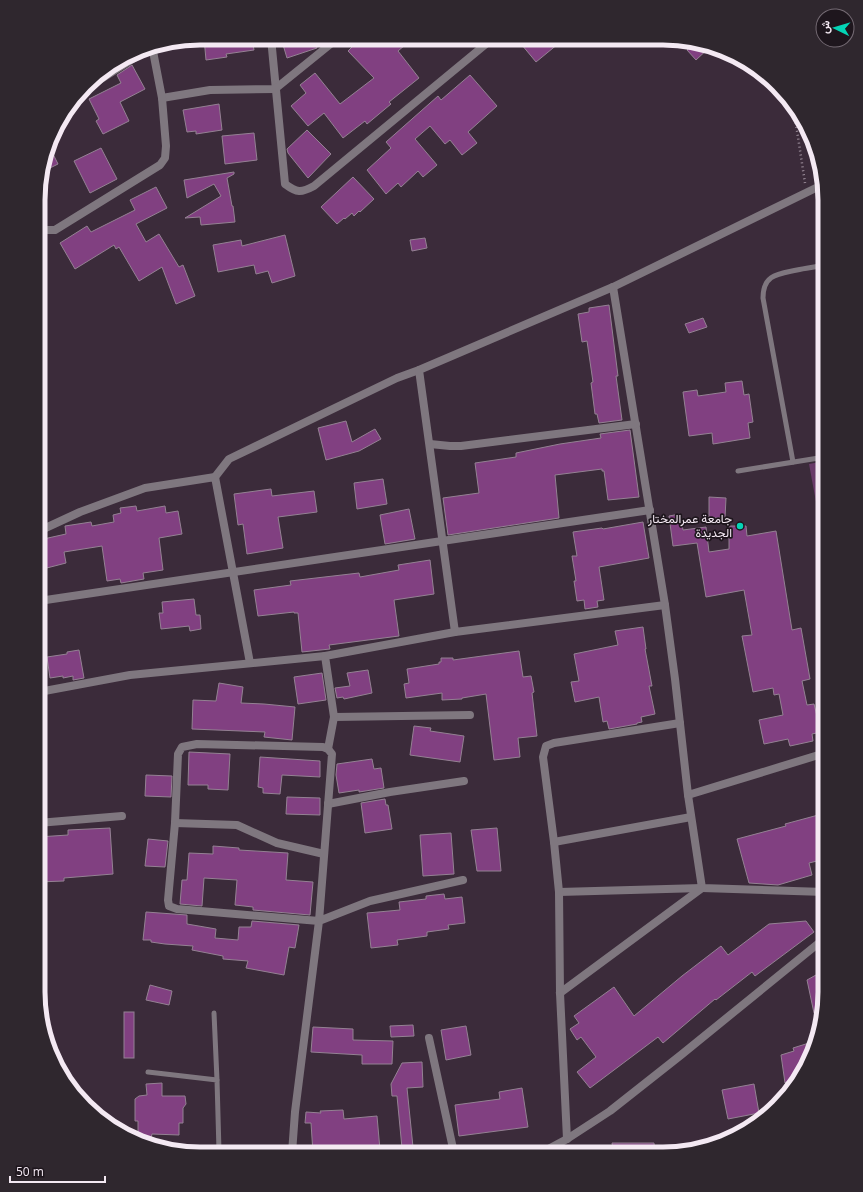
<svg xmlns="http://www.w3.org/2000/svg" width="863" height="1192" viewBox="0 0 863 1192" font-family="'Open Sans',Vazirmatn,sans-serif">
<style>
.green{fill:#693a69}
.building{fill:#814081;stroke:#948193}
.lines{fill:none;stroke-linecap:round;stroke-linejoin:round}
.path{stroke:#9d8f9c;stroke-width:2.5;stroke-dasharray:1 3;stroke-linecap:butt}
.service{stroke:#7f777f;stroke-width:5}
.minor{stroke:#7f777f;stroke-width:8}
.poi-dot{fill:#04d5b6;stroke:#1e161d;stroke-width:1.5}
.labels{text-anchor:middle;stroke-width:3.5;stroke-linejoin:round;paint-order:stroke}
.poi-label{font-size:12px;fill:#f4e9f3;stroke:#1e161d;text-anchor:end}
.rim{fill:none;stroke:#f4e9f3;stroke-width:5}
</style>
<rect width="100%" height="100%" fill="#3b2b3a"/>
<path class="green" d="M825,461V544L824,545L809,464Z"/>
<g class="building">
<path d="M204,38H252L254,50L226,54L227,57L206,60Z"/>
<path d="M281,38H314L317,48L287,58Z"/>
<path d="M361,38L412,39L398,51L419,78L389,102L391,104L367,124L365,121L343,138L324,113L308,126L291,106L306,93L300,85L315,73L340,104L374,78L348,51Z"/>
<path d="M517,39H564L536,62Z"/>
<path d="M694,43L711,46L696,60L687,50Z"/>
<path d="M132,65L145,89L120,102L129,121L103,134L96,121L99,119L89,99L121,83L117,75Z"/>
<path d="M470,75L497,106L468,132L477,143L462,155L450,140L445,144L430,126L415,139L437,165L423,177L418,171L401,187L398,183L386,194L367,170L391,148L386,142L438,96L441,100Z"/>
<path d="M219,104L222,130L196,134V131L187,132L183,110Z"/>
<path d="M307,130L331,154L308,178L288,153L287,149Z"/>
<path d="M254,133L257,160L225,164L222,136Z"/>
<path d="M50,148L58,164L42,172L46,159Z"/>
<path d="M101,148L117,179L90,193L74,161Z"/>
<path d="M234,172V174L227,178L232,206H233L235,222L201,225L200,217L185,218L221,196L214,184L187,198L184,180Z"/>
<path d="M353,177L374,199L360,212L359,211L354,216L352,213L345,219L344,218L337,224L321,207Z"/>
<path d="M156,187L167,208L136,224L146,242L159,234L179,267L183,265L195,296L176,304L162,267L139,281L119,247L116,249L114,245L75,269L60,243L87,226L91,232L135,210L130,200Z"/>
<path d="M285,235L295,276L272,283L268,271L256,274L254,265L218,272L213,245L241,240L242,246Z"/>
<path d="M425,238L427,248L412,251L410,240Z"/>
<path d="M609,305L618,376H616L622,420L599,423L597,414H595L591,383L593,382L587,341L582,342L578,314L589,312V308Z"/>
<path d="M703,318L707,327L689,333L685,324Z"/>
<path d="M742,381L744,395L749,394L753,422L748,423L750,438L713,444L712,433L689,436L683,392L697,390L698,396L726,392L725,383Z"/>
<path d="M346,421L352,442L375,429L381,439L359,451L326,460L318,428Z"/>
<path d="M630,430L639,497L608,500L604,471H602V469L555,475L559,518L448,535L443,498L479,493L475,463L516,457V453L560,444L601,438L600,434Z"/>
<path d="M383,479L387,504L357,509L354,483Z"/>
<path d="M271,489L272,496L314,491L317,512L278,517L283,548L247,554L243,524L238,525L234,494Z"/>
<path d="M709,497L726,498L725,518H709Z"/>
<path d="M136,506L137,511L165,506L166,513L178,511L182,534L159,538L163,570L143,573L144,579L121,583L120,579L107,581L102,546L64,552L66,563L39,570V540L66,534L65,526L91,522L92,526L114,522L113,515L121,513L120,508Z"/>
<path d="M409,509L415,539L385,544L380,515Z"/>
<path d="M680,514L683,530L706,527L709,552L729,549V526H746L747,536L776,531L792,630L801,628L810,679L802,681L807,705L814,704L821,732L812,734L813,741L790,746L788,739L764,744L759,720L783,715L779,694L774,695L773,688L753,692L742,636L752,635L744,590L706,597L697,543L673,546L669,516Z"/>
<path d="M643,522L649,558L599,567L604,600L597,601L598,607L585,609L584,600L577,601L574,581H576L572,556H577L573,532L602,528L603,529Z"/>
<path d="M430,560L434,594L394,600L399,636L329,645L330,649L302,652L298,613H294V612L258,616L254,590L291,585L290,581L359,573L360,577L399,570L398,565Z"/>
<path d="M194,599L196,615H200L201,629L190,631L189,626L161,629L159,613H163L162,602Z"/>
<path d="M643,627L646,649H645L652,686H649L655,714L641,717L642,722L637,723V724L609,729L607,721L603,722L599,697L575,702L571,682L579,681L574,654L618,645L615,631Z"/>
<path d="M79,650L84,678L73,680V676L63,678V676L50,678L47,657L67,654V652Z"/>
<path d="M519,651L523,677L531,676L534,692L532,693L537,736L518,738L520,757L494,760L486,694L462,698V699L442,700V693L406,698L404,684L409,683L407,669L439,664V662H441V658H453V660Z"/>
<path d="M368,670L372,693L344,699L343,697L337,698L335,688L350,686L347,673Z"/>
<path d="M322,673L326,700L298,704L294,677Z"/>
<path d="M219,683L243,687L241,703L264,704L295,707L292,740L264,737L265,732L192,729L193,700L216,701Z"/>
<path d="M414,726L431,728L430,731L464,736L460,762L410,755Z"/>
<path d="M189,752L230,754L228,790L208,789V785H188Z"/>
<path d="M260,757L320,761V777L282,775L280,794L263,793V788L258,787Z"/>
<path d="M372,759L374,769L381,768L384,788L359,792V790L339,793L336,775L337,764Z"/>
<path d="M146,775L172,776L171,797L145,796Z"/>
<path d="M287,797L320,798V815L286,814Z"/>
<path d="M385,799L386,805H388L392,829L365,833L361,803Z"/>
<path d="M822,814L825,823V859L809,863L812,875L778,885L749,883L737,839L786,826L785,824Z"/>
<path d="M110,828L113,874L64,878V881L38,882V837L68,835V830Z"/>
<path d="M497,828L501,871H477L471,830Z"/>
<path d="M451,833L454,874L423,876L420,835Z"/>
<path d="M148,839L168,841L165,867L145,866Z"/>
<path d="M213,846L239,848V850L288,853L286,880L313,882L310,915L253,910V907L235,905L237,880L204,878L202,906L180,904L182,880H187L189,853L213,854Z"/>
<path d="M444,894L445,899L462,897L465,923L448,925L449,929L427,932V936L397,940L398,945L371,948L367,913L400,910L399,902L426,899V896Z"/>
<path d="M146,912L187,915V924L216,929L215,938L238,940L239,927H251L252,921L299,925L295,948L289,947L284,975L246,968L248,961L223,959V956L192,950L193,946L165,944L151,942V940H143Z"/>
<path d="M806,921L814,932L755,976L752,972L716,1000L715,999L663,1043L658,1037L590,1088L577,1072L596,1057L581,1037L577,1040L570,1029L579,1023L574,1016L614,987L634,1016L682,976L721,946L728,955L769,924Z"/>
<path d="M825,970L824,1007L814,1013L807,980Z"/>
<path d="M150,985L172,991L169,1005L146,1000Z"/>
<rect x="124" y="1012" width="10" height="46"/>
<path d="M413,1025L414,1036L391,1037L390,1026Z"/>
<path d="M466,1026L471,1055L446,1060L441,1030Z"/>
<path d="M313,1027L353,1029V1040L393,1041L392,1064H362V1055L311,1052Z"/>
<path d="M809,1043L812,1053L798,1082L788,1093L786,1082L785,1083L781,1055L794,1051L793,1048Z"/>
<path d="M422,1062L423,1087L407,1088L413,1147L402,1148L397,1096H392L391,1084L402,1063Z"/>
<path d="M162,1083V1096H185L186,1104L183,1108V1123H179V1135L152,1134L150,1142L138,1137V1121H135V1099L139,1096L147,1095L146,1084Z"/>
<path d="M754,1084L759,1113L728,1119L722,1090Z"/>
<path d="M522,1088L528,1127L459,1136L455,1105L500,1099L499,1092Z"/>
<path d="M343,1110L344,1119L377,1116L380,1150L343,1153H313L311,1123H305L306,1112L321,1113L320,1111Z"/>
<path d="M612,1143H654L655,1154H614Z"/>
</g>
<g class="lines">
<path class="path" d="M794,111L805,183"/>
<g class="service">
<path d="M793,462L763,298C763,274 779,274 797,270C806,268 816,267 825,265"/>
<path d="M738,471L825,457"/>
<path d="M214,1013L217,1080"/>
<path d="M148,1072L217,1080L219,1151L213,1153"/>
</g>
<g class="minor">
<path d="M271,38L285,184C297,193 301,193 314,186L492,39"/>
<path d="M85,89L153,46"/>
<path d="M162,98L210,90L275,89L338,38"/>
<path d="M39,226L45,230H55L160,165L165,158L166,146L162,98L152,46"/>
<path d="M613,287L665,605L675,679L688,795L825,753"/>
<path d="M430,444L450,446H461L636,424"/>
<path d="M215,477L229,459L397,378L419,370"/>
<path d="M39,531L80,512L145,488L215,477L250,663"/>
<path d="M39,601L650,510"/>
<path d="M665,605L455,632L419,370L613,287L822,185"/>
<path d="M39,692L130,675L325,656"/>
<path d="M334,717L470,715"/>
<path d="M328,749L334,717L325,656L455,632"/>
<path d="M688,795L702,888L825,892"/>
<path d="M328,804L390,792L464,781"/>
<path d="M38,823L122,816"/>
<path d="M175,823L237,825L277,843L324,854"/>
<path d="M554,842L691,817"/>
<path d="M559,892L702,888"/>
<path d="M560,993L702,888"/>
<path d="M429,1038L454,1153"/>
<path d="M567,1139L560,993L559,892L554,842L543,757L546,746L554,743L680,723"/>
<path d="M292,1153L295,1112L319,921L332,754L328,749L323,747L197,744L182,747L178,754L175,823L168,900L169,906L177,909L319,921L370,901L463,880"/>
<path d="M539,1154L567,1139L610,1111L681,1055L825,938"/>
</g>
</g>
<circle class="poi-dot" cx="740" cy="526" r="4"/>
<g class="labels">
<g class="poi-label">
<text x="732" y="523">جامعة عمرالمختار<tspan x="732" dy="14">الجديدة</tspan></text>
</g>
</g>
<path d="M0 0H863V1192H0ZM200 45H663A155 155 0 0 1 818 200V992A155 155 0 0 1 663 1147H200A155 155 0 0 1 45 992V200A155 155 0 0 1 200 45Z" fill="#2f272e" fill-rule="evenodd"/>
<path class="rim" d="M200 45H663A155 155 0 0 1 818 200V992A155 155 0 0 1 663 1147H200A155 155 0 0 1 45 992V200A155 155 0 0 1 200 45Z"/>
<g transform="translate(835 28) rotate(275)"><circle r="19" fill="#1e161d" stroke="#746a73"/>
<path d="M0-3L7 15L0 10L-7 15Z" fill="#04d5b6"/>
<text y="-6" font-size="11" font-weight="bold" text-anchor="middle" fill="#f4e9f3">ش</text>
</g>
<path d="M10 1176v6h95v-6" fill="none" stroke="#f4e9f3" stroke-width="2"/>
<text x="16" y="1176" font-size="12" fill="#f4e9f3" stroke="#1e161d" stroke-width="3" paint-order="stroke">50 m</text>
</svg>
